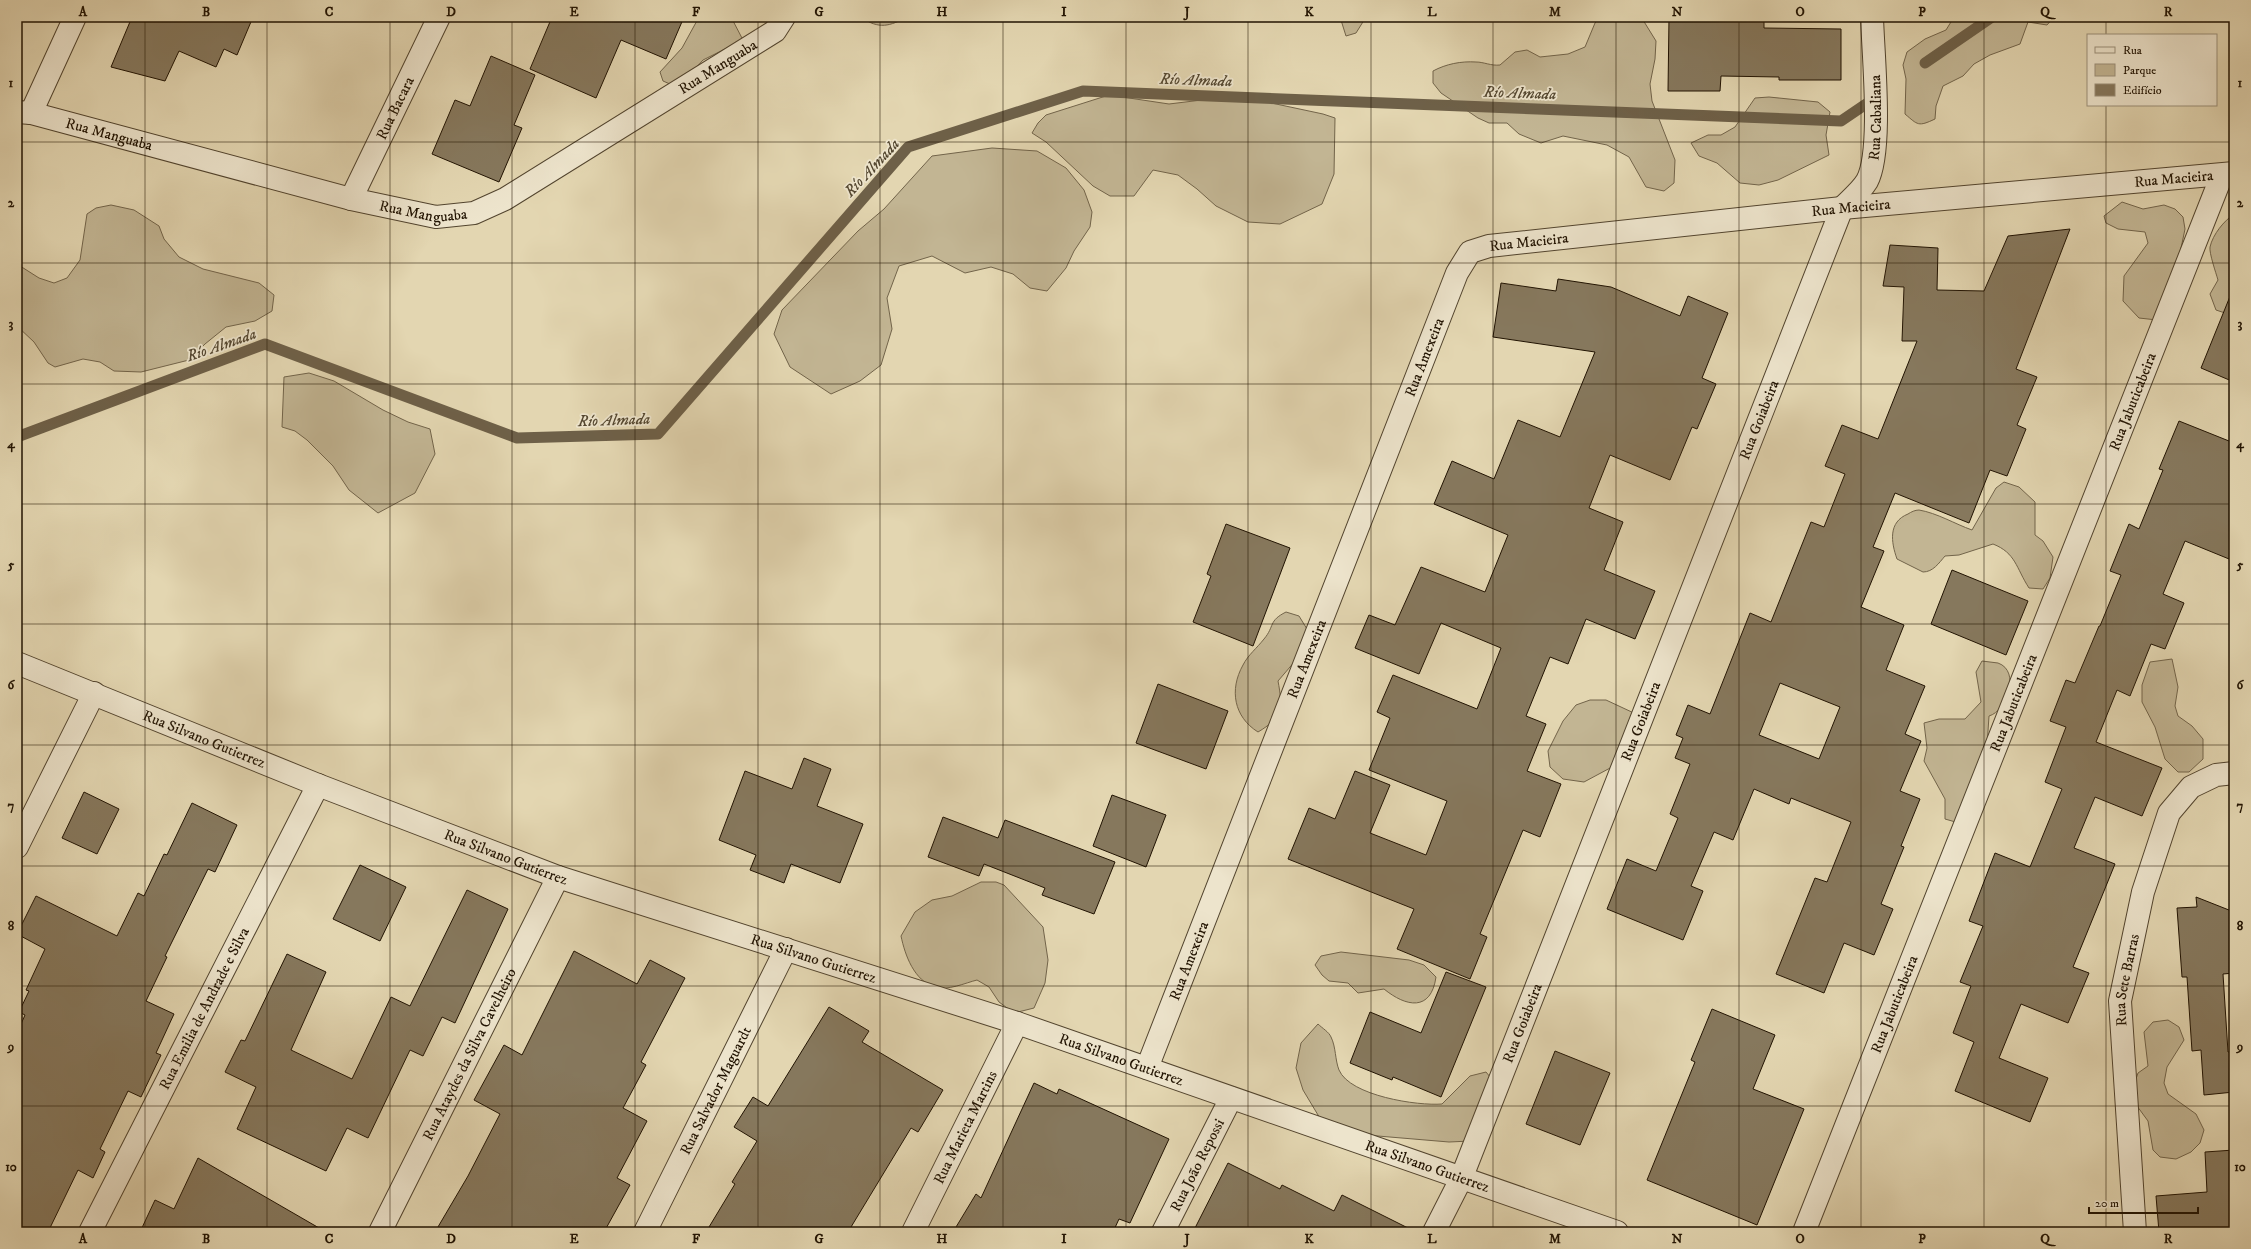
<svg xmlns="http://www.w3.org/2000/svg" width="2251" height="1249" viewBox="0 0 2251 1249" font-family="'IM FELL DW Pica',serif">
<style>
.green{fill:#c2b593;stroke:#72644a}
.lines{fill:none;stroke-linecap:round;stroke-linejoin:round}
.stream{stroke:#6e6048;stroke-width:11}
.building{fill:#86785d;stroke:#211302;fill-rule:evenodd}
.minor-casing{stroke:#52442e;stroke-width:24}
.minor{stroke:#ede4cc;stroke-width:22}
.grid{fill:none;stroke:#211302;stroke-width:1;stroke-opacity:0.55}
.labels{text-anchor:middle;stroke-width:3.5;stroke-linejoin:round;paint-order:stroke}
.street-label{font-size:15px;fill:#211302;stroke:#ede4cc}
.water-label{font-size:16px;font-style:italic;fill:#544730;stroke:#ede4cc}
.neatline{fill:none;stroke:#211302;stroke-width:1.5}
.grid-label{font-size:13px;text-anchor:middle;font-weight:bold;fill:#211302}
</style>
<rect width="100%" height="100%" fill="#e3d6b1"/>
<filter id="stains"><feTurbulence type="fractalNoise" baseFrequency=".005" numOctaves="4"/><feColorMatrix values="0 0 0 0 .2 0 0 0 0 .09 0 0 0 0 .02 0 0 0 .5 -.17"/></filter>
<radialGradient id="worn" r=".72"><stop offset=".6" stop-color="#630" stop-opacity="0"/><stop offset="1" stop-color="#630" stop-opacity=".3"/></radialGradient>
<g class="green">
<path d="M699,17H731L743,40L703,60L691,73L670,84L663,81L660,72L682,48Z"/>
<path d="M861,17H907C890,26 879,30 861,17Z"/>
<path d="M1340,17H1366L1356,33L1346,36Z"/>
<path d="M1601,17H1635L1643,20L1656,41L1655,59L1650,84L1652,101L1675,160L1674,183L1664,191L1646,187L1629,157L1607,145L1563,136L1541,143L1519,134L1507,123H1489L1478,118L1441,93L1433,83V71C1446,64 1461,61 1476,62C1484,62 1491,66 1500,65L1515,52L1527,50L1540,57L1568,54L1585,47L1595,23Z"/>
<path d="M1954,17H2054L2047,25L2028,22L2020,44L1990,55L1974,64L1963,76L1943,86L1936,106L1935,119C1918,127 1918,125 1905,114L1906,79L1903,65L1907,52L1925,39L1946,30Z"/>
<path d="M1229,94L1323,114L1335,118L1334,174L1322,204L1280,224L1248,222L1216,206L1197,189L1178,175L1153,170L1134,196H1110L1093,186L1046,142L1032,133L1038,123L1046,115L1109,95L1169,104L1210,99Z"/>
<path d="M1769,97L1818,102L1830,112L1826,135L1829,155L1778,180L1759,185L1740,183L1717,163L1699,156L1691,143L1708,135H1721L1735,127L1755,98Z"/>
<path d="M992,148L1037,151L1066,168L1084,190L1092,212L1090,227L1074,251L1066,268L1047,291L1030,288L1013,274L991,267L965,273L932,256L899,266L887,298L892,329L881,365L860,381L831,394L790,367L774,334L782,310L858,231L884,209L932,156Z"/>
<path d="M2122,202L2143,209L2164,205L2175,209L2183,217L2185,229L2180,253L2157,320L2139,318L2123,301L2124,276L2148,243L2145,232L2118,229L2106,223L2104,216Z"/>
<path d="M111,205L134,210L159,226L164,239L179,257L203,269L259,283L274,295L272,311L255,321L226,327L205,344L189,360L141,372L114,371L100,362L83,359L55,367L48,363L34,342L17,326V264L39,278L54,283L67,278L80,260L87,214L96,208Z"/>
<path d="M2234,214V316L2216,310L2210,294L2218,280C2216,273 2209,253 2210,247C2213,234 2224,221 2234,214Z"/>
<path d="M309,373L334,381L383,410L408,422L430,429L435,454L415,493L378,513L349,490L333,466L307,440L295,431L282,427L284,377Z"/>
<path d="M2004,482L2019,487L2035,502V535L2043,541L2053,557L2050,578L2043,589L2029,588C2016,568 2016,553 1993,544L1959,555L1945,556C1939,563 1933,572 1923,572L1897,559C1891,542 1888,522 1908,514C1911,512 1915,510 1919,510C1937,513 1955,524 1972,530L1996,488Z"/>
<path d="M1286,612L1299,616L1307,629L1296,660L1278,681C1283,707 1282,718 1258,732C1234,717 1229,690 1243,665C1248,655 1257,648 1264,639C1275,626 1268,621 1286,612Z"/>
<path d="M2172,659L2178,687L2175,706L2178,716L2192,726L2203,739V759L2189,772H2178L2165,759L2155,727L2142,702V685L2150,662Z"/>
<path d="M1982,661C1987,662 1993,662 1998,663C2021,671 2007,711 1989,716L1987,746L1959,823L1945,819V799L1924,761L1927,748L1924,723L1939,719H1965L1981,702L1976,672Z"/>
<path d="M1590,700H1606L1636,714L1612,767L1584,782L1563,779L1550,767L1548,751L1563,721L1576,705Z"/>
<path d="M981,882H996L1004,885L1043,927L1048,960L1045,983L1034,1008L1014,1013L999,1002L989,987L977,980C965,983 948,991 935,987C914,981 905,955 901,936L915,912L932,900L952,896Z"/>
<path d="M1341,952L1409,960L1424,965L1436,977C1431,1012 1406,1007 1384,989L1358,993L1348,983L1329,981L1322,975L1315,965L1321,956Z"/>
<path d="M2168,1020L2179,1027L2184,1040L2167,1067L2164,1083L2168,1094L2196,1114L2204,1130L2200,1143L2191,1152L2176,1159L2160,1157L2153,1150L2148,1121L2137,1106L2133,1088L2138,1073L2148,1066L2144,1032L2153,1022Z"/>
<path d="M1318,1024C1322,1028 1329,1032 1331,1037C1336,1047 1335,1060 1339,1070C1350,1096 1418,1106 1442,1104L1470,1076L1486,1072L1495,1083L1471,1141L1449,1142L1366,1135L1331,1128L1318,1115L1303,1090L1296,1068L1301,1043Z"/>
</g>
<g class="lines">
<g class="stream">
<path d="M1925,63L1992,17"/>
<path d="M17,437L265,344L517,438L658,434L908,147L1083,91L1841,121L1869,102"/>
</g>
</g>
<g class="building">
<path d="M132,17H253L237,55L224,49L216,67L179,51L165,81L111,67Z"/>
<path d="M552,17H684L666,59L621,40L596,98L530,69Z"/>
<path d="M1669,17H1743V20H1764V28L1841,29V80H1779V77L1721,76L1720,91H1668Z"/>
<path d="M491,56L535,75L514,125L522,128L499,182L432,154L455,100L470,106Z"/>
<path d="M2070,229L2016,369L2037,377L2017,425L2026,429L2007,476L1990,470L1969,523L1895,493L1873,547L1884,551L1861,607L1904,625L1886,670L1925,686L1905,734L1921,741L1900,791L1920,799L1901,846L1904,847L1881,904L1893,909L1874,955L1844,943L1824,993L1776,974L1815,878L1827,882L1851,822L1791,798L1789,804L1754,789L1733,840L1714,832L1691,886L1703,891L1683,940L1607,909L1627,859L1656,871L1678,818L1670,814L1690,764L1675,758L1683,738L1676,735L1688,705L1710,714L1750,613L1771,622L1811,522L1824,527L1845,474L1825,466L1842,425L1878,439L1917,341H1902L1904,287L1883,286L1890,245L1938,248L1937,290L1984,291L2008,236ZM1780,683L1840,707L1819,759L1759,735Z"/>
<path d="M1558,279L1611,287L1680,316L1688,296L1728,313L1702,378L1716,384L1697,429L1692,427L1670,480L1610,455L1589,508L1623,522L1604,570L1655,591L1635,639L1586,619L1568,664L1550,657L1526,716L1546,724L1527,771L1561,784L1540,837L1523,830L1480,934L1487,937L1470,979L1397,949L1414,909L1288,859L1309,808L1335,819L1355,771L1390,785L1370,833L1426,855L1447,801L1369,770L1390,718L1377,712L1393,675L1477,709L1501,648L1441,623L1419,674L1355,648L1369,615L1395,625L1421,567L1485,592L1508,535L1434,504L1452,461L1494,479L1518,420L1560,437L1595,352L1493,337L1501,283L1556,291Z"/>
<path d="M2233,289H2234V382L2201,368Z"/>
<path d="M2179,421L2234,443V561L2185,541L2163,594L2184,603L2165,649L2151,644L2130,696L2117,690L2096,742L2162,768L2142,816L2095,797L2074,848L2115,864L2073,967L2089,973L2068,1023L2021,1004L1999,1058L2048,1078L2030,1122L1955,1091L1974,1042L1953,1033L1971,986L1960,982L1983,926L1969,921L1995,853L2030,867L2062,789L2045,782L2066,727L2050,721L2066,680L2075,683L2099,626H2100L2121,575L2110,571L2129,524L2139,529L2163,470L2159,469Z"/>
<path d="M1226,524L1290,548L1253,646L1193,622L1211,576L1207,574Z"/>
<path d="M1952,570L2028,601L2006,655L1931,624Z"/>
<path d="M1158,684L1228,711L1206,769L1136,743Z"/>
<path d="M804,758L831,769L817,806L863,824L840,883L791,864L784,883L750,870L756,855L719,840L745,771L792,789Z"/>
<path d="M84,792L119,809L97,854L62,838Z"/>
<path d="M1112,795L1166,815L1146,867L1093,846Z"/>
<path d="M192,803L237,825L215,872L208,869L165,956L167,957L146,1001L174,1014L156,1053L161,1055L141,1097L128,1091L100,1149L105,1152L93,1178L78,1170L48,1232H17V1033L25,1015L19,1012L29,991L26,990L45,949L17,934L36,896L117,936L138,893L144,896L164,854L167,855Z"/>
<path d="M943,817L998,838L1005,820L1115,862L1094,914L1042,895L1045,888L984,864L979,876L928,857Z"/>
<path d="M360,865L406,887L380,941L333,919Z"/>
<path d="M467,890L508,909L455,1023L442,1017L423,1056L410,1050L368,1138L347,1128L326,1171L237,1129L256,1087L225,1072L241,1040L245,1041L287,954L326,972L291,1050L352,1079L391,997L410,1006Z"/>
<path d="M2196,897L2234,912V973L2223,974L2228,1052H2234V1092L2204,1095L2201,1050L2192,1051L2187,977H2182L2177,908L2197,907Z"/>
<path d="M574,951L637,984L650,960L685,978L641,1062L646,1065L623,1108L647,1121L617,1178L630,1185L604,1232H435L468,1176L500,1114L474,1100L504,1045L522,1055Z"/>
<path d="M1446,972L1486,987L1441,1097L1393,1077L1392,1080L1350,1063L1370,1012L1421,1033Z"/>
<path d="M829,1007L869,1031L862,1042L943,1090L918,1132L911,1128L848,1232H706L735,1184L732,1182L757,1141L734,1127L753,1097L768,1106Z"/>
<path d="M1712,1009L1775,1035L1753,1089L1804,1109L1757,1225L1647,1180L1695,1062L1691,1060Z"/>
<path d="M1555,1051L1610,1073L1580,1145L1526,1124Z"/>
<path d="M1034,1083L1057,1094L1059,1089L1169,1139L1130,1223L1119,1219L1113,1232H953L976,1194L981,1198Z"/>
<path d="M2234,1150V1232H2159L2156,1196L2207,1192L2205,1152Z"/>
<path d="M198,1158L326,1232H140L155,1200L174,1209Z"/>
<path d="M1228,1163L1280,1189L1282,1185L1334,1211L1342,1195L1416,1232H1193Z"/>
</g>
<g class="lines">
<defs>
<g id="minor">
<path id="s1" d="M17,112L31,113L351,199L436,217L474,213L505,199L775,31L784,17"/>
<path d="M31,113L75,17"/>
<path id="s2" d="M351,199L439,17"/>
<path id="s3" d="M17,663L318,785L558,877L1017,1023L1617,1232"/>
<path d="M17,847L94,693"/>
<path id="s4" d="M1147,1068L1457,273L1470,252L1489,246L1842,208L2234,173"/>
<path id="s5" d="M90,1232L318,785"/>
<path id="s6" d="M380,1232L558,877"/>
<path id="s7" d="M645,1232L786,949"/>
<path id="s8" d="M913,1232L1017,1023"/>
<path id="s9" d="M1163,1232L1231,1098"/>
<path id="s10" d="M1434,1232L1461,1179L1842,208C1850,200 1861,191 1867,181C1883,151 1873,54 1872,17"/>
<path id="s11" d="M1804,1232L2222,175"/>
<path id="s12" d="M2135,1232L2120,1001L2143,892L2169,813L2191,787L2216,775L2234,773"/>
</g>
</defs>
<use href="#minor" class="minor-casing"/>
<use href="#minor" class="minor"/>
</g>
<path class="grid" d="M145,17V1232M267,17V1232M390,17V1232M512,17V1232M635,17V1232M758,17V1232M880,17V1232M1003,17V1232M1126,17V1232M1248,17V1232M1371,17V1232M1493,17V1232M1616,17V1232M1739,17V1232M1861,17V1232M1984,17V1232M2106,17V35M2106,105V1232M17,142H2234M17,263H2234M17,384H2234M17,504H2234M17,624H2234M17,745H2234M17,866H2234M17,986H2234M17,1106H2234"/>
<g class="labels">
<g class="street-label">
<text dy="5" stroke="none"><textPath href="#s1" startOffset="755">Rua Manguaba</textPath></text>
<text dy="5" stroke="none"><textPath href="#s2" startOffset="101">Rua Bacara</textPath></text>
<text dy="5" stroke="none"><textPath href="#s10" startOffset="1204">Rua Cabaliana</textPath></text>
<text dy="5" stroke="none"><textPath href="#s1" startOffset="95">Rua Manguaba</textPath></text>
<text dy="5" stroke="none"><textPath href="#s4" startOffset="1586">Rua Macieira</textPath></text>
<text dy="5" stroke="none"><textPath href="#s1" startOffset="419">Rua Manguaba</textPath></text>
<text dy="5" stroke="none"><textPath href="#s4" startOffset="1262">Rua Macieira</textPath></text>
<text dy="5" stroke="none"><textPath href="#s4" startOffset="938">Rua Macieira</textPath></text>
<text dy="5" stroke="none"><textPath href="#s4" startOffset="763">Rua Amexeira</textPath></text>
<text dy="5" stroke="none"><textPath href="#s11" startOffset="893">Rua Jabuticabeira</textPath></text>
<text dy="5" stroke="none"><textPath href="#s10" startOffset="875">Rua Goiabeira</textPath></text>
<text dy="5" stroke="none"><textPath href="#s4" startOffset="439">Rua Amexeira</textPath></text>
<text dy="5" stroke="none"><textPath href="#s11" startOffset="569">Rua Jabuticabeira</textPath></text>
<text dy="5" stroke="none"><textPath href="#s10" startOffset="551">Rua Goiabeira</textPath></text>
<text dy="5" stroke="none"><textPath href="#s3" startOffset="202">Rua Silvano Gutierrez</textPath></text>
<text dy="5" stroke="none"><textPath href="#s3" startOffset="526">Rua Silvano Gutierrez</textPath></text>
<text dy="5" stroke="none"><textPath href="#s3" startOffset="850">Rua Silvano Gutierrez</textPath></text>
<text dy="5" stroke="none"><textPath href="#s4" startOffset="115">Rua Amexeira</textPath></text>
<text dy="5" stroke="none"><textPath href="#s12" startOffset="253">Rua Sete Barras</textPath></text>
<text dy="5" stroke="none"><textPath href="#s11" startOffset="245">Rua Jabuticabeira</textPath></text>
<text dy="5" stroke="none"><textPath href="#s5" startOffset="251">Rua Emilia de Andrade e Silva</textPath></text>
<text dy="5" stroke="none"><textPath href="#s10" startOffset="227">Rua Goiabeira</textPath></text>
<text dy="5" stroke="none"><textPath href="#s6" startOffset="199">Rua Ataydes da Silva Cavelheiro</textPath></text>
<text dy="5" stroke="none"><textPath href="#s3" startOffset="1174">Rua Silvano Gutierrez</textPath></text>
<text dy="5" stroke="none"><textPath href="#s7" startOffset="158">Rua Salvador Maguardt</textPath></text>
<text dy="5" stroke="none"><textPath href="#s8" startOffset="117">Rua Marieta Martins</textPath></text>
<text dy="5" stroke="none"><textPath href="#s9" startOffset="75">Rua João Repossi</textPath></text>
<text dy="5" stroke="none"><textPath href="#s3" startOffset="1498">Rua Silvano Gutierrez</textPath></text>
</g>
<g class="water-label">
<text transform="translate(1196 79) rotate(2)" y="6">Río Almada</text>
<text transform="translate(1520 92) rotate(2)" y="6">Río Almada</text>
<text transform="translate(871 167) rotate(-47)" y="6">Río Almada</text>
<text transform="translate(221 344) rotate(-19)" y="6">Río Almada</text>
<text transform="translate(614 419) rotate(-2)" y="6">Río Almada</text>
</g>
</g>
<rect width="2251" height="1249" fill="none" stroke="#e3d6b1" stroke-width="44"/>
<rect x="2087" y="34" width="130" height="72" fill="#ede4cc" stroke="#9b907b"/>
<rect x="2095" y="47" width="20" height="6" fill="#ede4cc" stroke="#9b907b"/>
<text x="2123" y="54" font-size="12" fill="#211302">Rua</text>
<rect x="2095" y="64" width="20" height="12" fill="#c2b593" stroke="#9b907b"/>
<text x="2123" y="74" font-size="12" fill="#211302">Parque</text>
<rect x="2095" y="84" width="20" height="12" fill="#86785d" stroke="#9b907b"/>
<text x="2123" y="94" font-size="12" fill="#211302">Edifício</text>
<path d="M2089 1207v6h109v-6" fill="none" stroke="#211302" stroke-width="2"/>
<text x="2095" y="1207" font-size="12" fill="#211302" stroke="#ede4cc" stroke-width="3" paint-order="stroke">20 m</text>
<rect x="22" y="22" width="2207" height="1205" class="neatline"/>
<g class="grid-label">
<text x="83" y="16">A</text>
<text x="206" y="16">B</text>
<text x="329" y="16">C</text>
<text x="451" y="16">D</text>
<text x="574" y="16">E</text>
<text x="696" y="16">F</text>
<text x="819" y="16">G</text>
<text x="942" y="16">H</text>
<text x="1064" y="16">I</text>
<text x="1187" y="16">J</text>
<text x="1309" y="16">K</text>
<text x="1432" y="16">L</text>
<text x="1555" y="16">M</text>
<text x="1677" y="16">N</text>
<text x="1800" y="16">O</text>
<text x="1922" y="16">P</text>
<text x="2045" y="16">Q</text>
<text x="2168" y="16">R</text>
<text x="11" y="87">1</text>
<text x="2240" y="87">1</text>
<text x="11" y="207">2</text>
<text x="2240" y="207">2</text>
<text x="11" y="328">3</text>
<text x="2240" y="328">3</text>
<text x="11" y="448">4</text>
<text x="2240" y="448">4</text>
<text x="11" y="569">5</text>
<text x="2240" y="569">5</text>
<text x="11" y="689">6</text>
<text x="2240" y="689">6</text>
<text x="11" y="810">7</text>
<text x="2240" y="810">7</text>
<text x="11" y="930">8</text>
<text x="2240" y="930">8</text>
<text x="11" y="1051">9</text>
<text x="2240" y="1051">9</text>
<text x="11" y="1171">10</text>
<text x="2240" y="1171">10</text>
<text x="83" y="1243">A</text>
<text x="206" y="1243">B</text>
<text x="329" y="1243">C</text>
<text x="451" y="1243">D</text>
<text x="574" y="1243">E</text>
<text x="696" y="1243">F</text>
<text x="819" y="1243">G</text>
<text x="942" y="1243">H</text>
<text x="1064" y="1243">I</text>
<text x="1187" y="1243">J</text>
<text x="1309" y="1243">K</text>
<text x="1432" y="1243">L</text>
<text x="1555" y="1243">M</text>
<text x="1677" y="1243">N</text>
<text x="1800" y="1243">O</text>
<text x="1922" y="1243">P</text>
<text x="2045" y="1243">Q</text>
<text x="2168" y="1243">R</text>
</g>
<rect width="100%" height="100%" filter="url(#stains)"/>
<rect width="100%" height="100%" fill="url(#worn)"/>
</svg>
